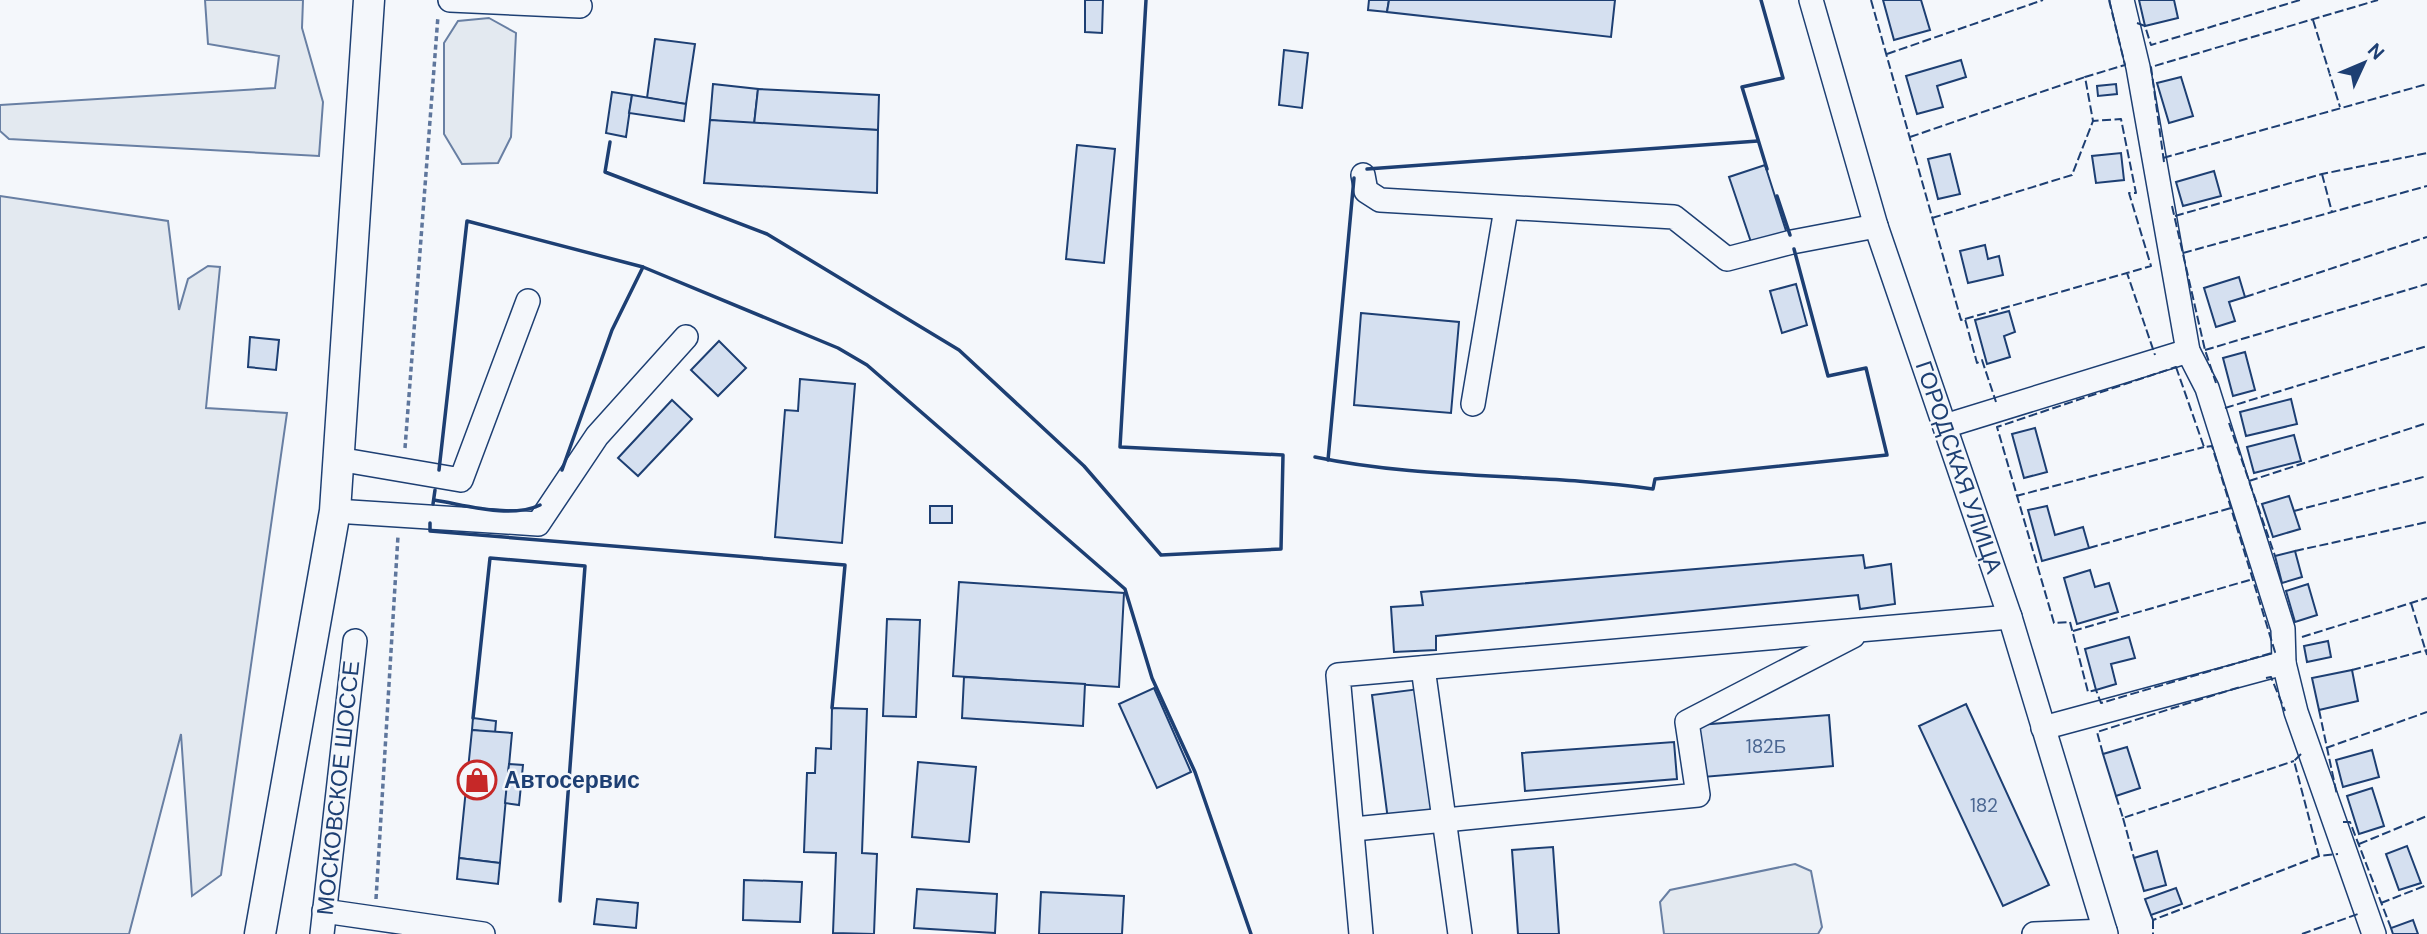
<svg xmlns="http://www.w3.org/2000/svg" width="2427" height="934" viewBox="0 0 2427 934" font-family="'DM Sans',sans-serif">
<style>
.green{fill:#e3e9f0;stroke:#687fa3;stroke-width:2}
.building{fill:#d5e0f0;stroke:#1d3f73;stroke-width:2}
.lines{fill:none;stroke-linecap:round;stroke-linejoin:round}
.minor-casing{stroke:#1d3f73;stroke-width:26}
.major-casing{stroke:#1d3f73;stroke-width:33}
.path{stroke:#5e769c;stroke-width:3.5;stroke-dasharray:5 3.5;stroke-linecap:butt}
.minor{stroke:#f4f7fb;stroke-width:23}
.major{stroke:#f4f7fb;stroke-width:30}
.fence{stroke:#1d3f73;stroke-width:2;stroke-dasharray:9 3.5;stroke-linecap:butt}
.wall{stroke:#1d3f73;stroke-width:3.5}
.labels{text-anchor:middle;stroke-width:5;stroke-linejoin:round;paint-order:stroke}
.number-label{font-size:19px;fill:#4b6792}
.street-label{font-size:23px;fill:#1d3f73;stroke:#f4f7fb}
.poi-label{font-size:23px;font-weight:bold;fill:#1d3f73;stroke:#f4f7fb;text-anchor:start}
</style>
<rect width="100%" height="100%" fill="#f4f7fb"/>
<g class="green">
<path d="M205,0H303L302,28L323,102L319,156L9,139L0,131V105L275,88L279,56L208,44Z"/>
<path d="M489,18L516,33L511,137L498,163L462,164L444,134V43L458,21Z"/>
<path d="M0,196L168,221L179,310L188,279L208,266L220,267L206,408L287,413L221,875L192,896L181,734L129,934H0Z"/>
<path d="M1795,864L1811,871L1822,927L1818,934H1664L1660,902L1670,890Z"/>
</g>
<g class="building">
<path d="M1085,0H1103L1102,33L1085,32Z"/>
<path d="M1369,0H1389L1387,12L1368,10Z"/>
<path d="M1389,0H1615L1611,37L1387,12Z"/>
<path d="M1883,0H1921L1930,30L1894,40Z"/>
<path d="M2139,0H2174L2178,18L2145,26Z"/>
<path d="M655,39L695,44L686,104L647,98Z"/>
<path d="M1284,50L1308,53L1302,108L1279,105Z"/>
<path d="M1961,60L1966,77L1937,86L1943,107L1917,114L1906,76Z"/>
<path d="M2181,77L2193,116L2169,123L2157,83Z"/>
<path d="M713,84L758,89L754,125L710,120Z"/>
<path d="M2116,84L2117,94L2098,96L2097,86Z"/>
<path d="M758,89L879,95L878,130L754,125Z"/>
<path d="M612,92L632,95L626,137L606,133Z"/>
<path d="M632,95L686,104L684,121L629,113Z"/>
<path d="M710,120L878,130L877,193L704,183Z"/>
<path d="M1077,145L1115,149L1104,263L1066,259Z"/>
<path d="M2121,153L2124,180L2096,183L2092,156Z"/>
<path d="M1950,154L1960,194L1938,199L1928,159Z"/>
<path d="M1765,165L1788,237L1753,248L1729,177Z"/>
<path d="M2214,171L2221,196L2183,206L2176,182Z"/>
<path d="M1985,245L1988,259L1999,256L2003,275L1968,283L1960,251Z"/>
<path d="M2239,277L2245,297L2229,302L2235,321L2216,327L2204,288Z"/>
<path d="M1796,284L1807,325L1782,333L1770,291Z"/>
<path d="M2009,311L2015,332L2004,336L2010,357L1987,364L1975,320Z"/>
<path d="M1361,313L1459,322L1451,413L1354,405Z"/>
<path d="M250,337L279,340L276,370L248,367Z"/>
<path d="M719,341L746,368L718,396L691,370Z"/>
<path d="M2245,352L2255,390L2233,396L2223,358Z"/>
<path d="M800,379L855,384L842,543L775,537L785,410L798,411Z"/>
<path d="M2291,399L2297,424L2246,436L2240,412Z"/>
<path d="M672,400L692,419L638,476L618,458Z"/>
<path d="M2035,428L2047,472L2024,478L2012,434Z"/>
<path d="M2294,435L2301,461L2254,473L2247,447Z"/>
<path d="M2289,496L2300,529L2273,537L2262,504Z"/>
<rect x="930" y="506" width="22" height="17"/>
<path d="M2047,506L2055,535L2083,527L2089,548L2042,561L2028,510Z"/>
<path d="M2295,551L2302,577L2282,583L2275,556Z"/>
<path d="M1863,555L1865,568L1891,564L1895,604L1860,609L1858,595L1436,636V650L1394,652L1391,607L1423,605L1421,592Z"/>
<path d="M2090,570L2095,587L2109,583L2118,612L2077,624L2064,578Z"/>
<path d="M959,582L1124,593L1119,687L953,676Z"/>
<path d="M2308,584L2317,615L2295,622L2286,591Z"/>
<path d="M887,619L920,620L916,717L883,716Z"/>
<path d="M2129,637L2135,658L2111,664L2116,684L2096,690L2085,649Z"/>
<path d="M2328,641L2331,657L2307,662L2304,646Z"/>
<path d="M2352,670L2358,701L2319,710L2312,678Z"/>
<path d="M964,677L1085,684L1083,726L962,718Z"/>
<path d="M1154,688L1191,772L1157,788L1119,704Z"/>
<path d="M1419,689L1435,814L1388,820L1372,695Z"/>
<path d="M1966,704L2049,885L2003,906L1919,726Z"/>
<path d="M832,708L867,709L862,853L877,854L874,934L833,933L836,853L804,852L807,773H815L816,748L831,749Z"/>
<path d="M1829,715L1833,766L1703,777L1698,725Z"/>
<path d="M473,718L496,721L495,733L472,730Z"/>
<path d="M472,730L512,733L500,863L459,858Z"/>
<path d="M1674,742L1677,779L1525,791L1522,753Z"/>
<path d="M2127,747L2140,788L2116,796L2103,754Z"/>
<path d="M2372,750L2379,777L2343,787L2336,760Z"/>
<path d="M918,762L976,767L969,842L912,837Z"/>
<path d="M509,764L523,765L519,805L505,803Z"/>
<path d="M2372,788L2384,826L2359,834L2347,796Z"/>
<path d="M2407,846L2421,883L2399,890L2386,854Z"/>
<path d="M1553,847L1559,934H1518L1512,850Z"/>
<path d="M2157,851L2166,885L2144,891L2134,858Z"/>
<path d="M459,858L500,863L498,884L457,879Z"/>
<path d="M744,880L802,882L800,922L743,920Z"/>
<path d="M2176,888L2182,904L2151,915L2145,899Z"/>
<path d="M917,889L997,894L995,933L914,928Z"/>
<path d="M1041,892L1124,896L1122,934H1039Z"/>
<path d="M597,899L638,903L636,928L594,924Z"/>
<path d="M2413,920L2418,934H2393L2391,928Z"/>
</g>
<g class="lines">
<defs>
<g id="minor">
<path d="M450,0L580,6"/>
<path d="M1811,0L1876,226L2010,617L2106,934"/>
<path d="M2122,0L2138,67L2188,351L2207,388L2283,629L2284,663L2296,712L2374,934"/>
<path d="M1363,175L1366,191L1380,200L1674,217L1727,259L1792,242L1876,226"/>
<path d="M1473,404L1506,209"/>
<path d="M1945,426L2188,351"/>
<path d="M338,459L461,480L528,301"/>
<path d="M335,511L538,524L597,436L686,337"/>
<path d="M1423,668L1460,934"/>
<path d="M2043,728L2284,663"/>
<path d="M1354,829L1698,795L1687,722L1853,636"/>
<path d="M324,911L483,934"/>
<path d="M322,934L355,641"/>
<path d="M1361,934L1338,675L2010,617"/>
<path d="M2034,934L2105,931"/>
</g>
<path id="major" d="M260,934L335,511L369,0"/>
</defs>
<use href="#minor" class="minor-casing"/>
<use href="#major" class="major-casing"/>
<g class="path">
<path d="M405,448L438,16"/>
<path d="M376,899L398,536"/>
</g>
<use href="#minor" class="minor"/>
<use href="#major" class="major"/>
<g class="fence">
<path d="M1871,0L1961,320L1965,319L1977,363L1982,360L1996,402"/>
<path d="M2109,0L2125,65L2085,77L2093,121L2121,119L2136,193H2129L2151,266L2127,273L2155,355"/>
<path d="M2313,20L2340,107"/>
<path d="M2137,23L2145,26L2151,45L2300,0"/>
<path d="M1887,54L2043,0"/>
<path d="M1910,137L2085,77"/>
<path d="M2163,158L2427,84"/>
<path d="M2164,162L2151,67L2378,0"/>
<path d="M2322,174L2332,212"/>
<path d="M2172,206L2205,350L2216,383"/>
<path d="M2175,216L2322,174L2427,153"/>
<path d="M1932,218L2072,175L2093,121"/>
<path d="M2183,253L2427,186"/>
<path d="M2245,297L2427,237"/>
<path d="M1965,319L2127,273"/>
<path d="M2205,350L2427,284"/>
<path d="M2176,367L2204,447L2212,446L2275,652L2101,703L2096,690L2088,692L2070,622L2054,623L1997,427Z"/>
<path d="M2225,408L2427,346"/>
<path d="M2229,423L2275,556"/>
<path d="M2249,481L2427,423"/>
<path d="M2016,496L2204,447"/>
<path d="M2294,511L2427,476"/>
<path d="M2089,548L2231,508"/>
<path d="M2295,551L2427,522"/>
<path d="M2411,603L2427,655"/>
<path d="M2073,631L2253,579"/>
<path d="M2302,637L2427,598"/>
<path d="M2352,670L2427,650"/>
<path d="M2266,678L2271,677L2285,711"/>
<path d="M2319,710L2337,795"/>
<path d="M2326,748L2427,712"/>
<path d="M2103,754L2097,732L2240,687"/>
<path d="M2301,754L2294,761L2319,856L2338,854"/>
<path d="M2116,796L2123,818L2294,761"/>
<path d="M2123,818L2134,858"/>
<path d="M2343,822H2350L2391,928"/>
<path d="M2359,844L2427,816"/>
<path d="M2381,903L2427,885"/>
<path d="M2151,915L2153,920L2319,856"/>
<path d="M2153,920V934"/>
<path d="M2302,934L2358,914"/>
</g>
<g class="wall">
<path d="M1761,0L1783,78L1742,87L1767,169"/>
<path d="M610,142L605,172L767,234L959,350L1084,466L1161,555L1281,549L1283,455L1120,447L1146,0"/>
<path d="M1367,169L1758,141"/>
<path d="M1777,196L1790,235"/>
<path d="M1315,457C1424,480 1542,473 1653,489L1655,479L1887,455L1866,368L1828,376L1794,249"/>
<path d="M1328,460L1354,178"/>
<path d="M439,470L467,221L643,267L838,348L867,365L1125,589L1152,678L1195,772L1251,934"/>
<path d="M562,470L612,330L643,267"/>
<path d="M434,500C466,505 510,519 540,505"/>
<path d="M433,504L435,490"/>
<path d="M430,523V531L845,565L832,708"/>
<path d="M473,718L490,558L585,566L560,901"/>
</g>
</g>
<defs>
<symbol id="shop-ring" viewBox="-11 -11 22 22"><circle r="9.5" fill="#f4f7fb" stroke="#c62828" stroke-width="1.5"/><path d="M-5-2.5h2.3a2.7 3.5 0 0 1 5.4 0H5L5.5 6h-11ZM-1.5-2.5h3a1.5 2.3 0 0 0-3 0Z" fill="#c62828"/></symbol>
</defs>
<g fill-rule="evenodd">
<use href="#shop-ring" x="455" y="758" width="44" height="44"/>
</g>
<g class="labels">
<g class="number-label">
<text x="1766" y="753">182Б</text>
<text x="1984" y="812">182</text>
</g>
<g class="street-label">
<text transform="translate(1959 467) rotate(71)" y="8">ГОРОДСКАЯ УЛИЦА</text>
<text transform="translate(338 788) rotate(-84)" y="8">МОСКОВСКОЕ ШОССЕ</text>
</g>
<g class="poi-label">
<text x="504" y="788">Автосервис</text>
</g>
</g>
<g transform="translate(2364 63) rotate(46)" stroke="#f4f7fb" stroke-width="5" paint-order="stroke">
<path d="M0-5L12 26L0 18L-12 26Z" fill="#1d3f73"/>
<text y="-10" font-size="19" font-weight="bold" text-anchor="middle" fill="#1d3f73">N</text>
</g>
</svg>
